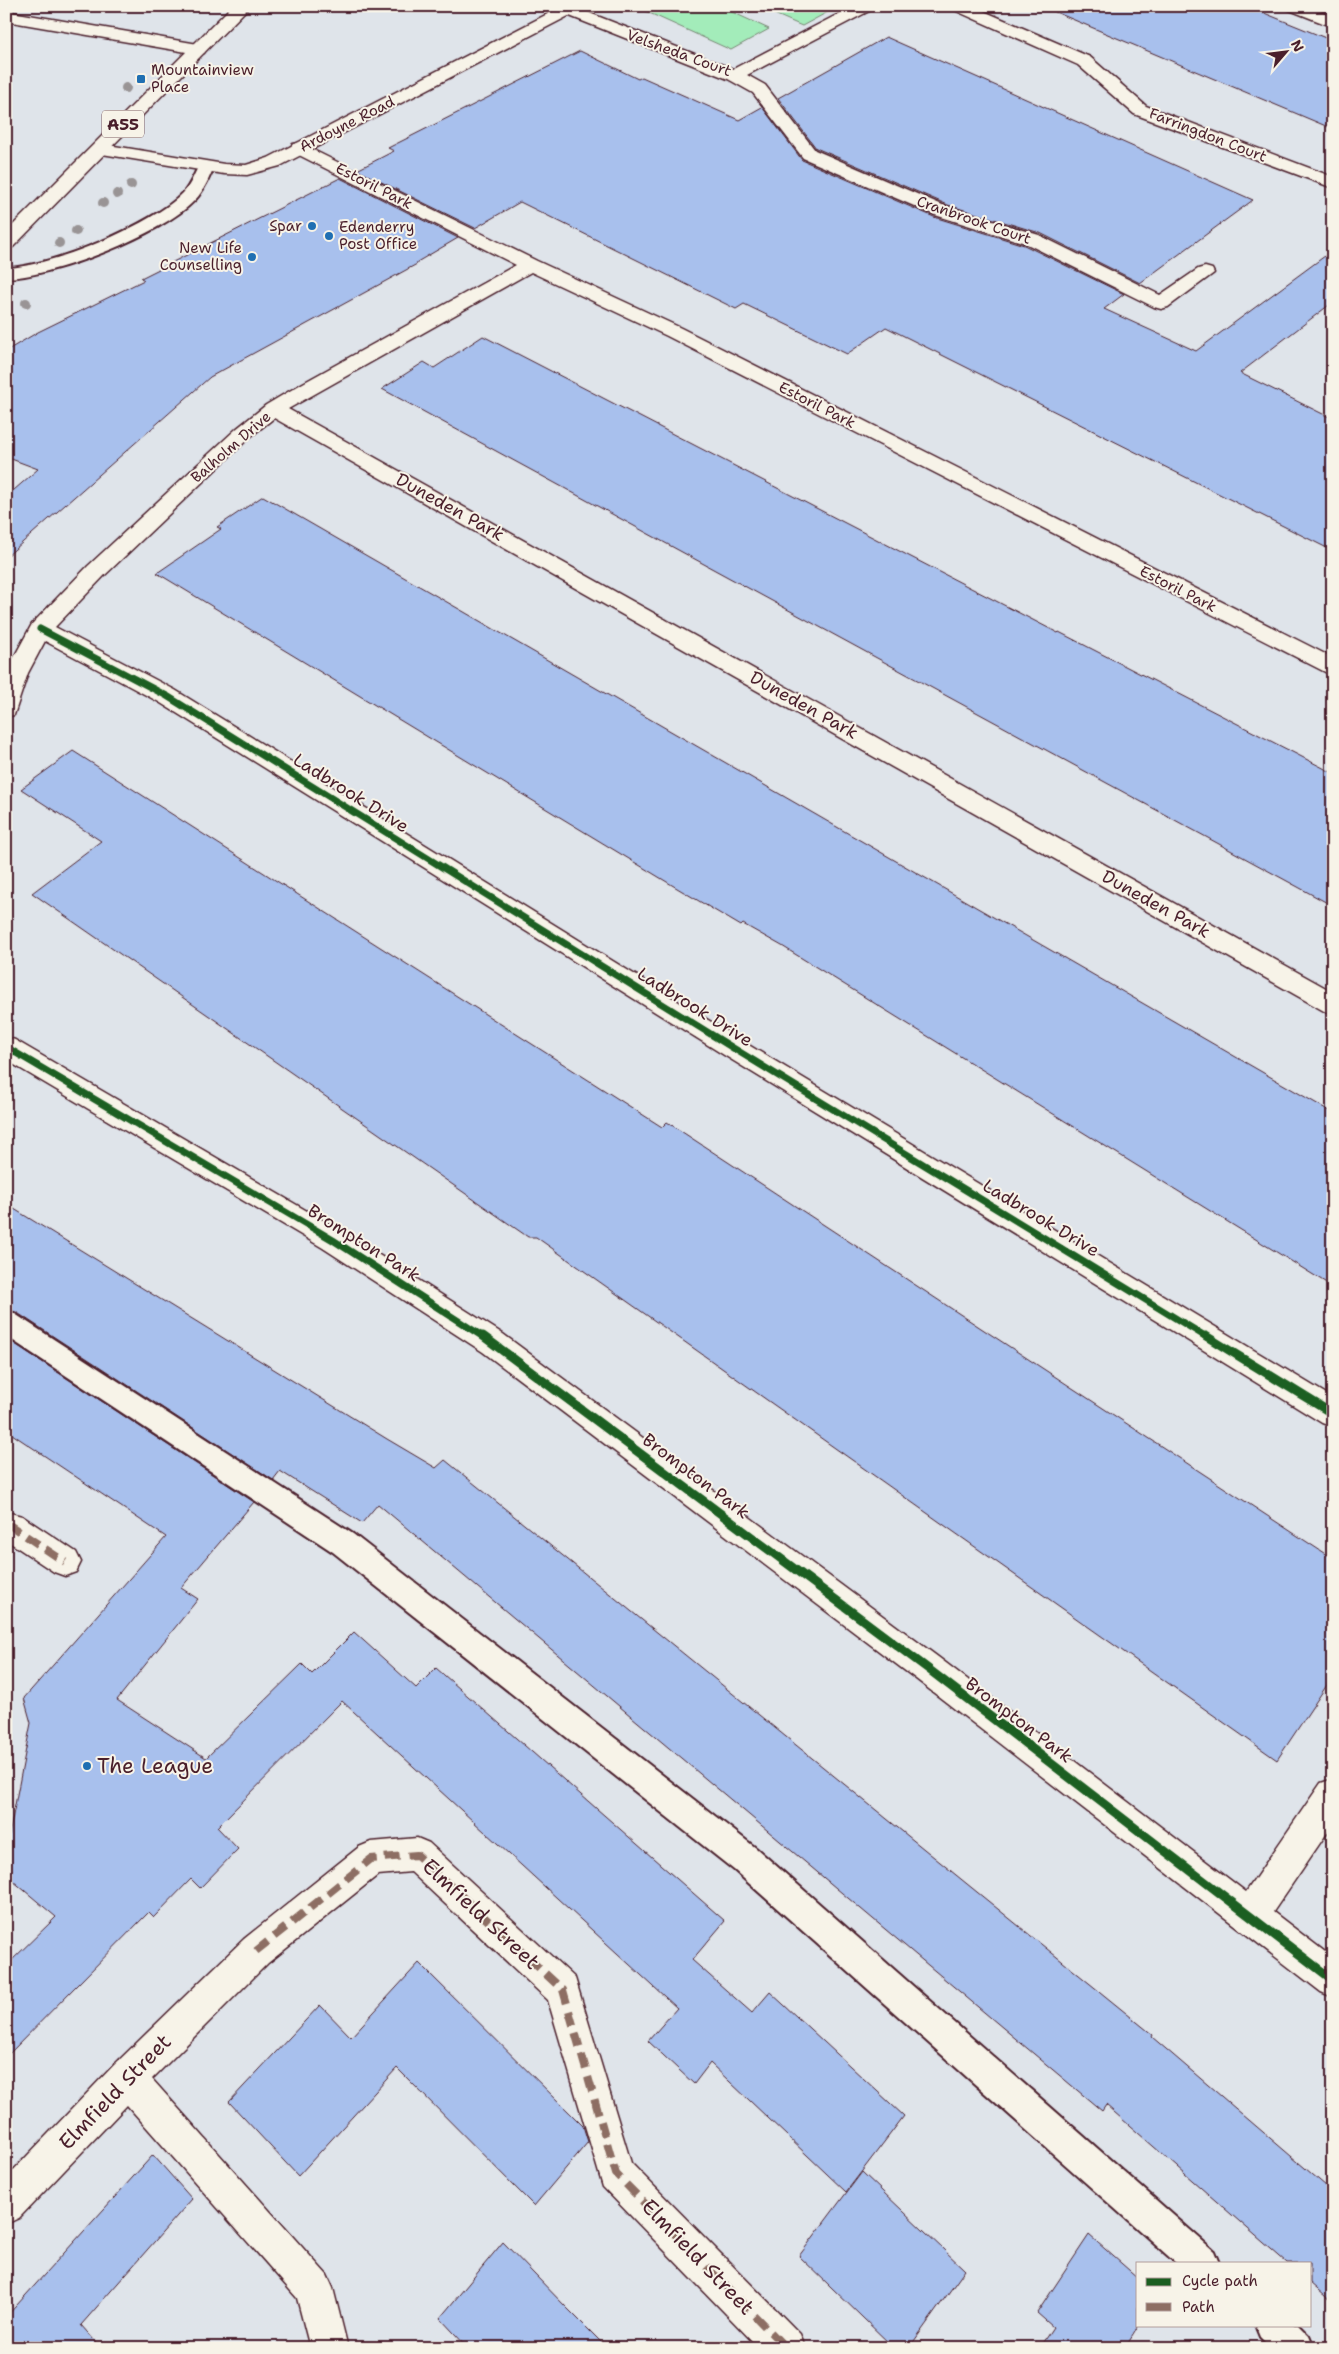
<svg xmlns="http://www.w3.org/2000/svg" width="1339" height="2354" viewBox="0 0 1339 2354" font-family="'Shantell Sans',sans-serif">
<style>
.green{fill:#a3ecba;stroke:#768672}
.building{fill:#a8c0ed;stroke:#4a1f2b}
.lines{fill:none;stroke-linecap:round;stroke-linejoin:round}
.lane-casing{stroke:#4a1f2b;stroke-width:4}
.street-casing{stroke:#4a1f2b;stroke-width:3}
.secondary-casing{stroke:#4a1f2b;stroke-width:3}
.highway-casing{stroke:#4a1f2b;stroke-width:3}
.lane{fill:#f7f3e8;fill-rule:evenodd}
.street{fill:#f7f3e8;fill-rule:evenodd}
.secondary{fill:#f7f3e8;fill-rule:evenodd}
.highway{fill:#f7f3e8;fill-rule:evenodd}
.quiet{stroke:#8d6e63;stroke-width:8;stroke-dasharray:15 8;stroke-linecap:butt}
.cycleway-far1-casing{stroke:#f7f3e8;stroke-width:10}
.cycleway-casing{stroke:#f7f3e8;stroke-width:12}
.cycleway-far1{stroke:#1b5e20;stroke-width:7}
.cycleway{stroke:#1b5e20;stroke-width:9}
.tree{fill:#999495}
.poi-dot{fill:#1f6fb2;stroke:#f7f3e8;stroke-width:2}
.labels{text-anchor:middle;stroke-width:4;stroke-linejoin:round;paint-order:stroke}
.far-street-label{font-size:15px;fill:#4a1f2b;stroke:#f7f3e8}
.far-poi-label{font-size:15px;fill:#4a1f2b;stroke:#f7f3e8;text-anchor:start}
.shield{fill:#f7f3e8;stroke:#7e5f64;stroke-width:1}
.shield-label{font-size:16px;font-weight:bold;fill:#4a1f2b}
.street-label{font-size:18px;fill:#4a1f2b;stroke:#f7f3e8}
.near-poi-label{font-size:21px;fill:#4a1f2b;stroke:#f7f3e8;text-anchor:start}
.near-street-label{font-size:21px;fill:#4a1f2b;stroke:#f7f3e8}
</style>
<rect width="100%" height="100%" fill="#dfe4ea"/>
<filter id="ink" filterUnits="userSpaceOnUse"><feTurbulence type="fractalNoise" baseFrequency=".02" numOctaves="2"/><feDisplacementMap in="SourceGraphic" scale="10" xChannelSelector="R" yChannelSelector="G"/><feConvolveMatrix kernelMatrix="1 2 1 2 8 2 1 2 1" color-interpolation-filters="sRGB"/></filter>
<g filter="url(#ink)">
<g class="green">
<path d="M655,6H719L769,29L731,50L645,11Z"/>
<path d="M756,6H839L802,26Z"/>
</g>
<g class="building">
<path d="M1041,6H1247L1333,41V129Z"/>
<path d="M886,37L1028,100L1253,200L1140,283L1040,233L948,205L816,148L778,98Z"/>
<path d="M580,51L638,79L642,77L739,120L762,107L802,160L934,217L1024,245L1124,294L1104,309L1196,351L1333,250V302L1240,373L1333,419V551L886,327L847,354L744,304L736,309L520,202L475,228L357,170L394,151L388,148Z"/>
<path d="M340,178L458,238L417,262V264L210,377L6,557V497L38,469L6,457V351L38,332L144,280L141,278Z"/>
<path d="M483,336L1058,633L1059,632L1333,773V906L382,389L424,362L434,368Z"/>
<path d="M263,496L1333,1113V1287L782,946L743,924L741,926L672,885L157,573L221,529L217,527Z"/>
<path d="M73,751L662,1127L667,1122L1333,1559V1676L1277,1760L536,1237H528L32,893L101,841L21,789Z"/>
<path d="M6,1204L387,1439L436,1468L445,1460L1153,2035L1152,2037L1333,2192V2303L1310,2283V2263H1287L1106,2105L1102,2111L378,1504L362,1523L280,1471L273,1480L16,1312L6,1309Z"/>
<path d="M6,1338L254,1502L181,1588L198,1599L117,1700L206,1758L302,1664L312,1674L354,1632L416,1688L436,1668L725,1921L692,1960L752,2013L770,1992L904,2116L846,2192L710,2063L694,2084L648,2041L677,2008L342,1701L217,1827L238,1849L200,1888L191,1879L154,1917L149,1912L6,2057V1966L56,1917L6,1875V1851L31,1723L24,1698L166,1537L6,1430Z"/>
<path d="M419,1963L583,2126L588,2142L534,2206L397,2068L298,2176L229,2102L320,2005L351,2037Z"/>
<path d="M153,2155L192,2199L81,2325L101,2348H6V2317Z"/>
<path d="M862,2172L965,2270L909,2348H894L799,2256Z"/>
<path d="M1089,2235L1138,2278V2327L1125,2348H1039L1053,2327L1037,2313Z"/>
<path d="M503,2242L566,2307L607,2348H468L440,2318Z"/>
</g>
<g class="lines">
<defs>
<g id="lane">
<path d="M206,162L212,164L214,167C209,178 204,191 195,200C163,234 53,277 6,278V268C50,267 153,225 183,193C191,185 194,173 200,164Z"/>
<path d="M6,1311L15,1314L353,1534L756,1848L1214,2251L1219,2263H1176L734,1870L333,1552L6,1336Z"/>
<path d="M1255,2325H1298L1309,2336L1314,2348H1271L1260,2337Z"/>
</g>
<g id="street">
<path d="M563,6L574,7L733,69L854,6H875L873,9L747,75L765,85L815,150L947,207L1039,235L1160,295L1198,269L1205,267L1212,269L1214,273L1168,307L1161,309L1154,307L1025,243L935,215L803,158L753,93L728,79L562,13L560,10Z"/>
<path d="M950,6H972L1090,57L1146,106L1333,177V188L1134,114L1078,65L952,9Z"/>
<path d="M1285,6H1308L1333,16V27L1287,9Z"/>
<path d="M6,11L198,44L204,45L206,49L204,53L198,54L6,21Z"/>
<path d="M299,143L537,261L681,328L1333,658V676L667,336L531,272L288,409L1333,992V1014L1324,1011L274,418L250,437L104,576L55,627L175,690L742,1041L1333,1398V1427L1322,1423L724,1055L159,702L45,641L28,673L14,715L6,717V672L32,624L88,566L236,429L266,405L303,383L516,265L293,152L290,148L293,144Z"/>
<path d="M6,1037L15,1040L343,1232L503,1334L938,1657L1246,1892L1321,1783L1333,1779V1824L1273,1912L1333,1958V1997L1321,1992L916,1679L483,1352L323,1248L6,1060Z"/>
<path d="M6,1512L22,1516L76,1552L81,1562L76,1572L65,1576L54,1572L6,1540Z"/>
<path d="M417,1838L429,1843L575,1978L631,2163L800,2334L805,2348H759L603,2187L548,2000L411,1872L378,1875L268,1963L152,2079L327,2275L333,2288L348,2348H310L297,2298L127,2105L19,2218L6,2224V2178L114,2065L244,1939L359,1847L371,1842Z"/>
</g>
<path id="secondary" d="M563,6H584L582,9L280,166L247,175L224,174L102,154L96,153L93,149L96,145L102,144L224,164L246,165L268,158Z"/>
<path id="highway" d="M232,6H250L13,247L6,249V232Z"/>
</defs>
<use href="#lane" class="lane-casing"/>
<use href="#street" class="street-casing"/>
<use href="#secondary" class="secondary-casing"/>
<use href="#highway" class="highway-casing"/>
<use href="#lane" class="lane"/>
<use href="#street" class="street"/>
<use href="#secondary" class="secondary"/>
<use href="#highway" class="highway"/>
<g class="quiet">
<path d="M6,1526H11L65,1562"/>
<path d="M256,1951L371,1859L417,1855L563,1990L616,2174L786,2348"/>
</g>
<defs>
<g id="cycleway-far1">
<path d="M40,629L167,696L733,1048L1208,1338"/>
<path d="M6,1047L333,1240L485,1338"/>
</g>
<g id="cycleway">
<path d="M483,1336L927,1668L1333,1980"/>
<path d="M1206,1336L1333,1414"/>
</g>
</defs>
<use href="#cycleway-far1" class="cycleway-far1-casing"/>
<use href="#cycleway" class="cycleway-casing"/>
<use href="#cycleway-far1" class="cycleway-far1"/>
<use href="#cycleway" class="cycleway"/>
</g>
<g class="tree">
<circle cx="126" cy="88" r="5"/>
<circle cx="131" cy="185" r="5"/>
<circle cx="117" cy="194" r="5"/>
<circle cx="103" cy="203" r="5"/>
<circle cx="76" cy="231" r="5"/>
<circle cx="59" cy="243" r="5"/>
<circle cx="26" cy="303" r="5"/>
</g>
</g>
<g class="poi-dot">
<rect x="136" y="74" width="10" height="10" rx="2.5"/>
<circle cx="312" cy="226" r="5"/>
<circle cx="329" cy="236" r="5"/>
<circle cx="252" cy="257" r="5"/>
<circle cx="87" cy="1766" r="5"/>
</g>
<g class="labels">
<g class="far-street-label">
<text transform="translate(679 53) rotate(20)" y="5">Velsheda Court</text>
<text transform="translate(347 124) rotate(-27)" y="5">Ardoyne Road</text>
<text transform="translate(1208 135) rotate(21)" y="5">Farringdon Court</text>
<text transform="translate(374 186) rotate(27)" y="5">Estoril Park</text>
<text transform="translate(974 220) rotate(19)" y="5">Cranbrook Court</text>
<text transform="translate(817 405) rotate(27)" y="5">Estoril Park</text>
<text transform="translate(231 447) rotate(-41)" y="5">Balholm Drive</text>
<text transform="translate(1178 589) rotate(27)" y="5">Estoril Park</text>
</g>
<g class="far-poi-label">
<text x="151" y="75">Mountainview<tspan x="151" dy="17">Place</tspan></text>
<text x="302" y="231" text-anchor="end">Spar</text>
<text x="339" y="232">Edenderry<tspan x="339" dy="17">Post Office</tspan></text>
<text x="242" y="253" text-anchor="end">New Life<tspan x="242" dy="17">Counselling</tspan></text>
</g>
<rect class="shield" x="102" y="110.5" width="42" height="27" rx="4"/>
<g class="shield-label">
<text x="123" y="130">A55</text>
</g>
<g class="street-label">
<text transform="translate(450 507) rotate(29)" y="6">Duneden Park</text>
<text transform="translate(804 705) rotate(29)" y="6">Duneden Park</text>
<text transform="translate(351 793) rotate(32)" y="6">Ladbrook Drive</text>
<text transform="translate(1156 904) rotate(29)" y="6">Duneden Park</text>
<text transform="translate(695 1007) rotate(32)" y="6">Ladbrook Drive</text>
<text transform="translate(1041 1218) rotate(31)" y="6">Ladbrook Drive</text>
<text transform="translate(364 1243) rotate(32)" y="6">Brompton Park</text>
<text transform="translate(696 1476) rotate(37)" y="6">Brompton Park</text>
<text transform="translate(1019 1720) rotate(37)" y="6">Brompton Park</text>
</g>
<g class="near-poi-label">
<text x="97" y="1773">The League</text>
</g>
<g class="near-street-label">
<text transform="translate(481 1914) rotate(43)" y="7">Elmfield Street</text>
<text transform="translate(115 2092) rotate(-46)" y="7">Elmfield Street</text>
<text transform="translate(698 2257) rotate(46)" y="7">Elmfield Street</text>
</g>
</g>
<rect width="1339" height="2354" fill="none" stroke="#f7f3e8" stroke-width="25"/>
<rect x="12" y="12" width="1314" height="2329" fill="none" stroke="#4a1f2b" stroke-width="2" filter="url(#ink)"/>
<rect x="1136" y="2262" width="175" height="65" fill="#f7f3e8" stroke="#b29e9c"/>
<rect x="1146" y="2278" width="25" height="8" fill="#1b5e20" stroke="#b29e9c"/>
<text x="1182" y="2286" font-size="15" fill="#4a1f2b">Cycle path</text>
<rect x="1146" y="2303" width="25" height="8" fill="#8d6e63" stroke="#b29e9c"/>
<text x="1182" y="2312" font-size="15" fill="#4a1f2b">Path</text>
<g transform="translate(1286 52) rotate(62)" stroke="#f7f3e8" stroke-width="4" paint-order="stroke">
<path d="M0-4L9 19L0 12L-9 19Z" fill="#4a1f2b"/>
<text y="-8" font-size="14" font-weight="bold" text-anchor="middle" fill="#4a1f2b">N</text>
</g>
</svg>
